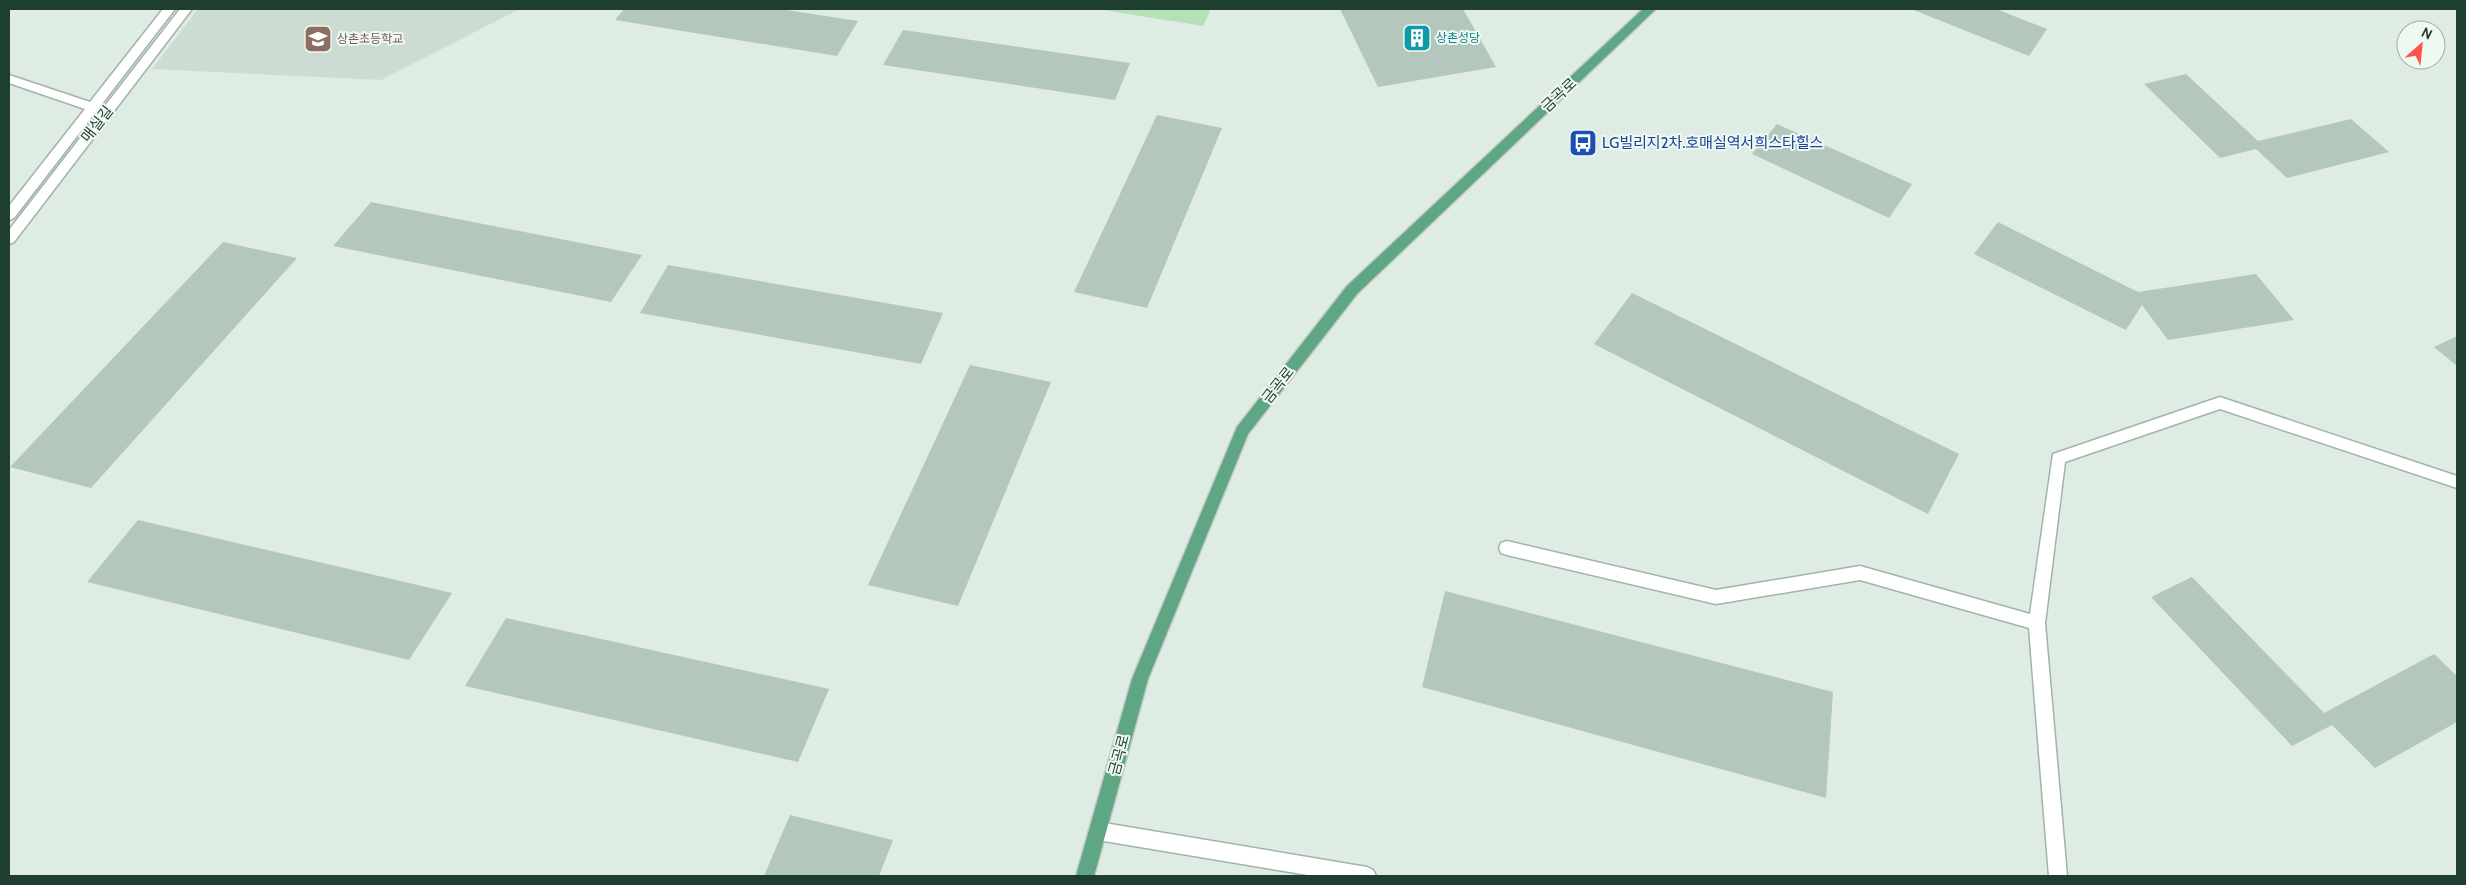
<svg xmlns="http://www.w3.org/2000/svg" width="2466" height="885" viewBox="0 0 2466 885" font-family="Cabin,'Noto Sans KR',sans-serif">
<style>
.built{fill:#cddcd2}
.green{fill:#b5e0b8}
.building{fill:#b4c7bc}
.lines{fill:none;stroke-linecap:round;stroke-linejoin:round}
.minor-casing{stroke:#a1b4aa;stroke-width:3}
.major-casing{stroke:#c0c9c5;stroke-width:3}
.minor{fill:#fff;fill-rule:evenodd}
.major{fill:#5fa685;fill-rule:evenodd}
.labels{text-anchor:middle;stroke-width:4;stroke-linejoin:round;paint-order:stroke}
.far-culture-label{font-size:12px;fill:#0d838f;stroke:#f0f8f2;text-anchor:start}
.far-education-label{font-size:12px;fill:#785e54;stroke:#f0f8f2;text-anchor:start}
.street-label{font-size:15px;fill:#1e3e2f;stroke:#f0f8f2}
.transit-label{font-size:15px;fill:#164399;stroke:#f0f8f2;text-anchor:start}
</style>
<rect width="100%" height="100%" fill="#dfece4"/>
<path class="built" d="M198,9H520L381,80L152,69Z"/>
<path class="green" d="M1097,9H1211L1203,26Z"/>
<g class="building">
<path d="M624,9H780L858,21L837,56L615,20Z"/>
<path d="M1340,9H1463L1496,67L1378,87Z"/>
<path d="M1911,9H1996L2047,29L2029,56Z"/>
<path d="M903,30L1130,63L1115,100L883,65Z"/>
<path d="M2186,74L2258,141L2351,119L2389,152L2287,178L2256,149L2220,158L2144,84Z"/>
<path d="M1157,115L1222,128L1147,308L1074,292Z"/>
<path d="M1777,124L1912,184L1889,218L1752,154Z"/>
<path d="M371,202L642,255L611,302L333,246Z"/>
<path d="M1998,222L2138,292L2256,274L2294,320L2168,340L2142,305L2126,330L1974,254Z"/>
<path d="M223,242L297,258L91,488L10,467Z"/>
<path d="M668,265L943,313L921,364L640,313Z"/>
<path d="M1632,293L1959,454L1928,514L1594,344Z"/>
<path d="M2457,336V366L2434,347Z"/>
<path d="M970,365L1051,382L958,606L868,585Z"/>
<path d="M138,520L452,593L409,660L87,582Z"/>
<path d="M2192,577L2324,713L2434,654L2457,676V722L2375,768L2332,725L2292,746L2151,597Z"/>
<path d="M1445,591L1833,692L1826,798L1422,687Z"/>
<path d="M506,618L829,689L798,762L465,686Z"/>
<path d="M790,815L893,840L879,876H764Z"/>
</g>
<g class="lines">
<defs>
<g id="minor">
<path d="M163,9H175L14,218L9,220V206L85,109L9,83V75L90,102Z"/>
<path d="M180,9H192L14,242L9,244V230Z"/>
<path d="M2220,397L2457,476V488L2220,409L2065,462L2045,623L2067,876H2049L2029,628L1860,580L1716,604L1507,555L1501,553L1499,548L1501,543L1507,541L1716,590L1860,566L2030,614L2053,454Z"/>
<path d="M1098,822L1367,867L1373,870L1376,876H1314L1098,840L1092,837L1089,831L1092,825Z"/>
</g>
<path id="major" d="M1643,9H1656L1357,294L1248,434L1148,679L1094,876H1076L1132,679L1237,427L1347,286Z"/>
</defs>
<use href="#minor" class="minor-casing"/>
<use href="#major" class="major-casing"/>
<use href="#minor" class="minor"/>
<use href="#major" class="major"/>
</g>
<defs>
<symbol id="building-square" viewBox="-11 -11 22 22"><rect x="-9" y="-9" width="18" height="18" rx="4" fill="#0f9aa8" stroke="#f0f8f2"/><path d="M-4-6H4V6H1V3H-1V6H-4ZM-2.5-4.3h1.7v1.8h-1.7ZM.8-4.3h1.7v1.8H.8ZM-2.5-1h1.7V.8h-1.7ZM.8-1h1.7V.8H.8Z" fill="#fff"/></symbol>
<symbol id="school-square" viewBox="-11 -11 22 22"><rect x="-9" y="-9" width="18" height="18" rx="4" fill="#8d6e63" stroke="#f0f8f2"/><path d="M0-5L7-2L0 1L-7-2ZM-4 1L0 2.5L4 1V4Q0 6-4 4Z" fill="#fff"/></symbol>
<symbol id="bus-square" viewBox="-11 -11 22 22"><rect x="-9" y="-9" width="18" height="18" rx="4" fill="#1a4fb4" stroke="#f0f8f2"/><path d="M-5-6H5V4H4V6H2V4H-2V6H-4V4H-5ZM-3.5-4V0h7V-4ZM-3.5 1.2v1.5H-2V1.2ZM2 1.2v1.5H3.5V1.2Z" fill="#fff"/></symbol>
</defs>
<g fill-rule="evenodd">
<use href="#building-square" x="1401" y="22" width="32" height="32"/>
<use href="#school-square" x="302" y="23" width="32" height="32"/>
<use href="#bus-square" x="1567" y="127" width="32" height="32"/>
</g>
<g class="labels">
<g class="far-culture-label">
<text x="1436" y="42">상촌성당</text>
</g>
<g class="far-education-label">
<text x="337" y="43">상촌초등학교</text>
</g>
<g class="street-label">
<text transform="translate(1559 95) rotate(-43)" y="5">금곡로</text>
<text transform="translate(97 124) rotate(-52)" y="5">매실길</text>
<text transform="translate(1278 385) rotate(-52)" y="5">금곡로</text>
<text transform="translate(1119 755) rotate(-75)" y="5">금곡로</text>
</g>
<g class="transit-label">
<text x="1602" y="148">LG빌리지2차.호매실역서희스타힐스</text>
</g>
</g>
<rect width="2466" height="885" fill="none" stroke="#1e3e2f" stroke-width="20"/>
<g transform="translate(2421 45) rotate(27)"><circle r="24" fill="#f0f8f2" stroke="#9caea4"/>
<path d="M0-4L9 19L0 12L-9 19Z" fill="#ff524a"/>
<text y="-8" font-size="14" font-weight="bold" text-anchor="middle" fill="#1e3e2f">N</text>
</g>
</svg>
